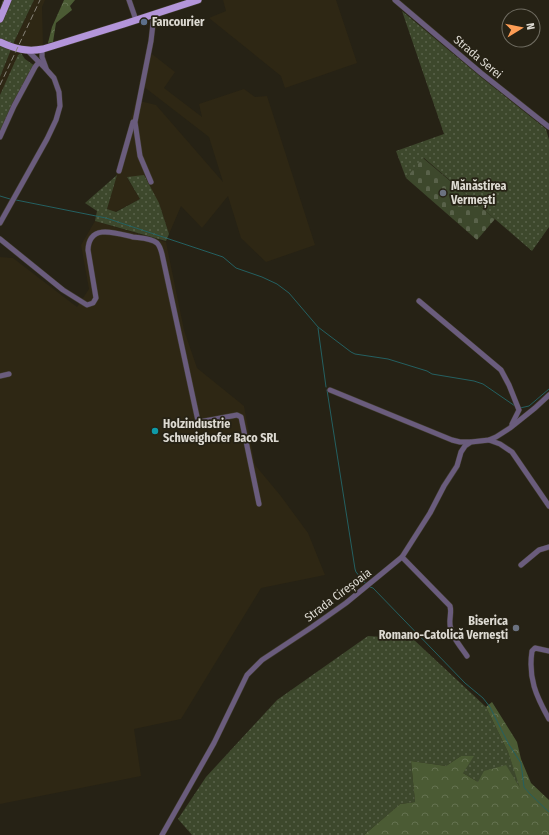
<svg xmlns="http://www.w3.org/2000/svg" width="549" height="835" viewBox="0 0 549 835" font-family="'Fira Sans Condensed',sans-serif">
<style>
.built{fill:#2e2714}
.grass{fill:url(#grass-dots)}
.forest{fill:url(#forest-crowns)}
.cemetery{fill:url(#cemetery-stones)}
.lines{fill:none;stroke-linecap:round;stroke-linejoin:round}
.stream{stroke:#246061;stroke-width:1}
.minor-casing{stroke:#403c2f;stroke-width:6}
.major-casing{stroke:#403c2f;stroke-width:8}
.minor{stroke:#6a5c7d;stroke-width:5}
.major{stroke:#b395da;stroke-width:7}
.rail{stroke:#878379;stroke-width:1;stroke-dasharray:6 3;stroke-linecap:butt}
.service-dot{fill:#5c6f8a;stroke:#262215;stroke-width:1.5}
.worship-dot{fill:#6b7280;stroke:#262215;stroke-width:1.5}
.culture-dot{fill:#0f9aa8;stroke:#262215;stroke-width:1.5}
.labels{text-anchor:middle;stroke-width:3.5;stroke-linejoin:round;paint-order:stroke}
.poi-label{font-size:12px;font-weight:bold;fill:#dddad2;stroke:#262215;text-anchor:start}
.street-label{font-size:12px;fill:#dddad2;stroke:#262215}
</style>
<defs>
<pattern id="grass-dots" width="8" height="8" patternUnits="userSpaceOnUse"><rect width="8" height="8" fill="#3d482c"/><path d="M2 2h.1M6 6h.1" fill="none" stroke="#59624a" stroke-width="1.8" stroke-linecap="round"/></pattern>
<pattern id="forest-crowns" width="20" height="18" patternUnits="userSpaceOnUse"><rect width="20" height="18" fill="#4b5b34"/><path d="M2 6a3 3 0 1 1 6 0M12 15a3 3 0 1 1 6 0" fill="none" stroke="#647250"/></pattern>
<pattern id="cemetery-stones" width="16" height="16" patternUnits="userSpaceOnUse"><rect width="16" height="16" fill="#3d482c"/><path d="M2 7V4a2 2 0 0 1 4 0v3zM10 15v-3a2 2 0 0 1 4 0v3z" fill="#59624a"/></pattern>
</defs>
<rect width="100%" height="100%" fill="#262215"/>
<g class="built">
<path d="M34,0H45L42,7L43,45L31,47L19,55L0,95V77L14,42Z"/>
<path d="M223,0H336L357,63L285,88L281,76L209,18L226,11Z"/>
<path d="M152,54L175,72L164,88L202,117L199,104L244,89L255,97L267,96L315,245L266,262L241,238L228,196L202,228L181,206L169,234L159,203L127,178L140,199L115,212L107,209L136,100L156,105L223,182L209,137L139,83Z"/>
<path d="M95,221L166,242L184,330L197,368L244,406L255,465L280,495L308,533L325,575L261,588L181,719L134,729L141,776L0,804V257L13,258L77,307L89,289L81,245Z"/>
</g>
<g class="grass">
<path d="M3,0H34L14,42L0,77V9Z"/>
<path d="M402,11L482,78L546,129L549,140V227L532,251L424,158L406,178L396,151L444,134Z"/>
<path d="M21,53L25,59L35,66L29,74L0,131V95L18,55Z"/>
<path d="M117,175L107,209L116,212L140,199L127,177L144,175L159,203L169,234L166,241L95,221L97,211L85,203Z"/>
<path d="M368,636L413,639L486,707L508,752L515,772L525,796L516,784L506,766L478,782L463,773L461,756L446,766L411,761L415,802L400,804L364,835H192L178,819L206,777L277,700Z"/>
</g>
<g class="forest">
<path d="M64,0H75L70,6L72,10L56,23L53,42L48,43L52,27Z"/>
<path d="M492,702L517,742L521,759L531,783L549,800V835H364L400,804L415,802L411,761L446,766L461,756H474L463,773L478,782L484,771L506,765L520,788L508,752L486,707Z"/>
</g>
<path class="cemetery" d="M423,158L495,219L477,240L406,178Z"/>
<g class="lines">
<g class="stream">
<path d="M0,196L10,199"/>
<path d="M16,200L106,218L223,257L236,268L262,277L277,284L289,293L318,327L351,352L355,354L388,359L427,371L432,374L474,381L483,384L515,406"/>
<path d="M318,328L326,387"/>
<path d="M327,390L355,569L356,572L366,584"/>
<path d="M520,408L529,406L549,389"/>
<path d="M370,587L373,588L465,683L483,698L490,707L508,743L521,763L524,787L530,794L549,812"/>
</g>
<defs>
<g id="minor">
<path d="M129,0L136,20"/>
<path d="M395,0L481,73L549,127"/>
<path d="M42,49V57L46,68"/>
<path d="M0,137L14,106L35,67L39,62"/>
<path d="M119,171L133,122"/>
<path d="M151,182L140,156L135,122L151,41L154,15"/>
<path d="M0,223L47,139L56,120L60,106L59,92L54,78L45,68L28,51"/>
<path d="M0,239L63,290L87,305L93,303L96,298L88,250C89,223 116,233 133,237C140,238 151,238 157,243C160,246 161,250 162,254L198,421L199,422L237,415L241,417L259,504"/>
<path d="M419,301L501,370L509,385L519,410L512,424"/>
<path d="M0,376L9,374"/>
<path d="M330,390L452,440L460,442H470"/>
<path d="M489,440L500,444L512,452L549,506"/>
<path d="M402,557L450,606C452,613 449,618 450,625C451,636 461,647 467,656"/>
<path d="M521,565L539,550L549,547"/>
<path d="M549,651L535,648L532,651C528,678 536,696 549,719"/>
<path d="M162,835L214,743L247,675L262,660L312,627L346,603L402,557L430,513L444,486L457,466L461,452L465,446L471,442L489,440L496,437L510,428L535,408L549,395"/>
</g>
<g id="major">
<path d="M0,19L8,0"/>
<path d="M0,42C15,49 27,52 43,49L124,24L198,0"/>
</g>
</defs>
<use href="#minor" class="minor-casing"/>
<use href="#major" class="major-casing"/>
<use href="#minor" class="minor"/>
<use href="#major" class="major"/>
<path class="rail" d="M0,85L40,0"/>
</g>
<circle class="service-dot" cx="144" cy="22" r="4"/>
<g class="worship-dot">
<circle cx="443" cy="193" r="4"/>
<circle cx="516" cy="628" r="4"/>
</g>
<circle class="culture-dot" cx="155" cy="431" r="4"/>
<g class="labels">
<g class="poi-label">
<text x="152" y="26">Fancourier</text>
<text x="451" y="190">Mănăstirea<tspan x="451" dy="14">Vermești</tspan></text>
<text x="163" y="428">Holzindustrie<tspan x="163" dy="14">Schweighofer Baco SRL</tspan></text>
<text x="508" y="625" text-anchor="end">Biserica<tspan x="508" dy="14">Romano-Catolică Vernești</tspan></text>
</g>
<g class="street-label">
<text transform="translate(478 57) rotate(40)" y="4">Strada Serei</text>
<text transform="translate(338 595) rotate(-37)" y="4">Strada Cireșoaia</text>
</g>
</g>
<g transform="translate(521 28) rotate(80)"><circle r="19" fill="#262215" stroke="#6f6c61"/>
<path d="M0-3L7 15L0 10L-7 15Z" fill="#fd9d55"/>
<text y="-6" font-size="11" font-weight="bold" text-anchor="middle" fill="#dddad2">N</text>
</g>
</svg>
